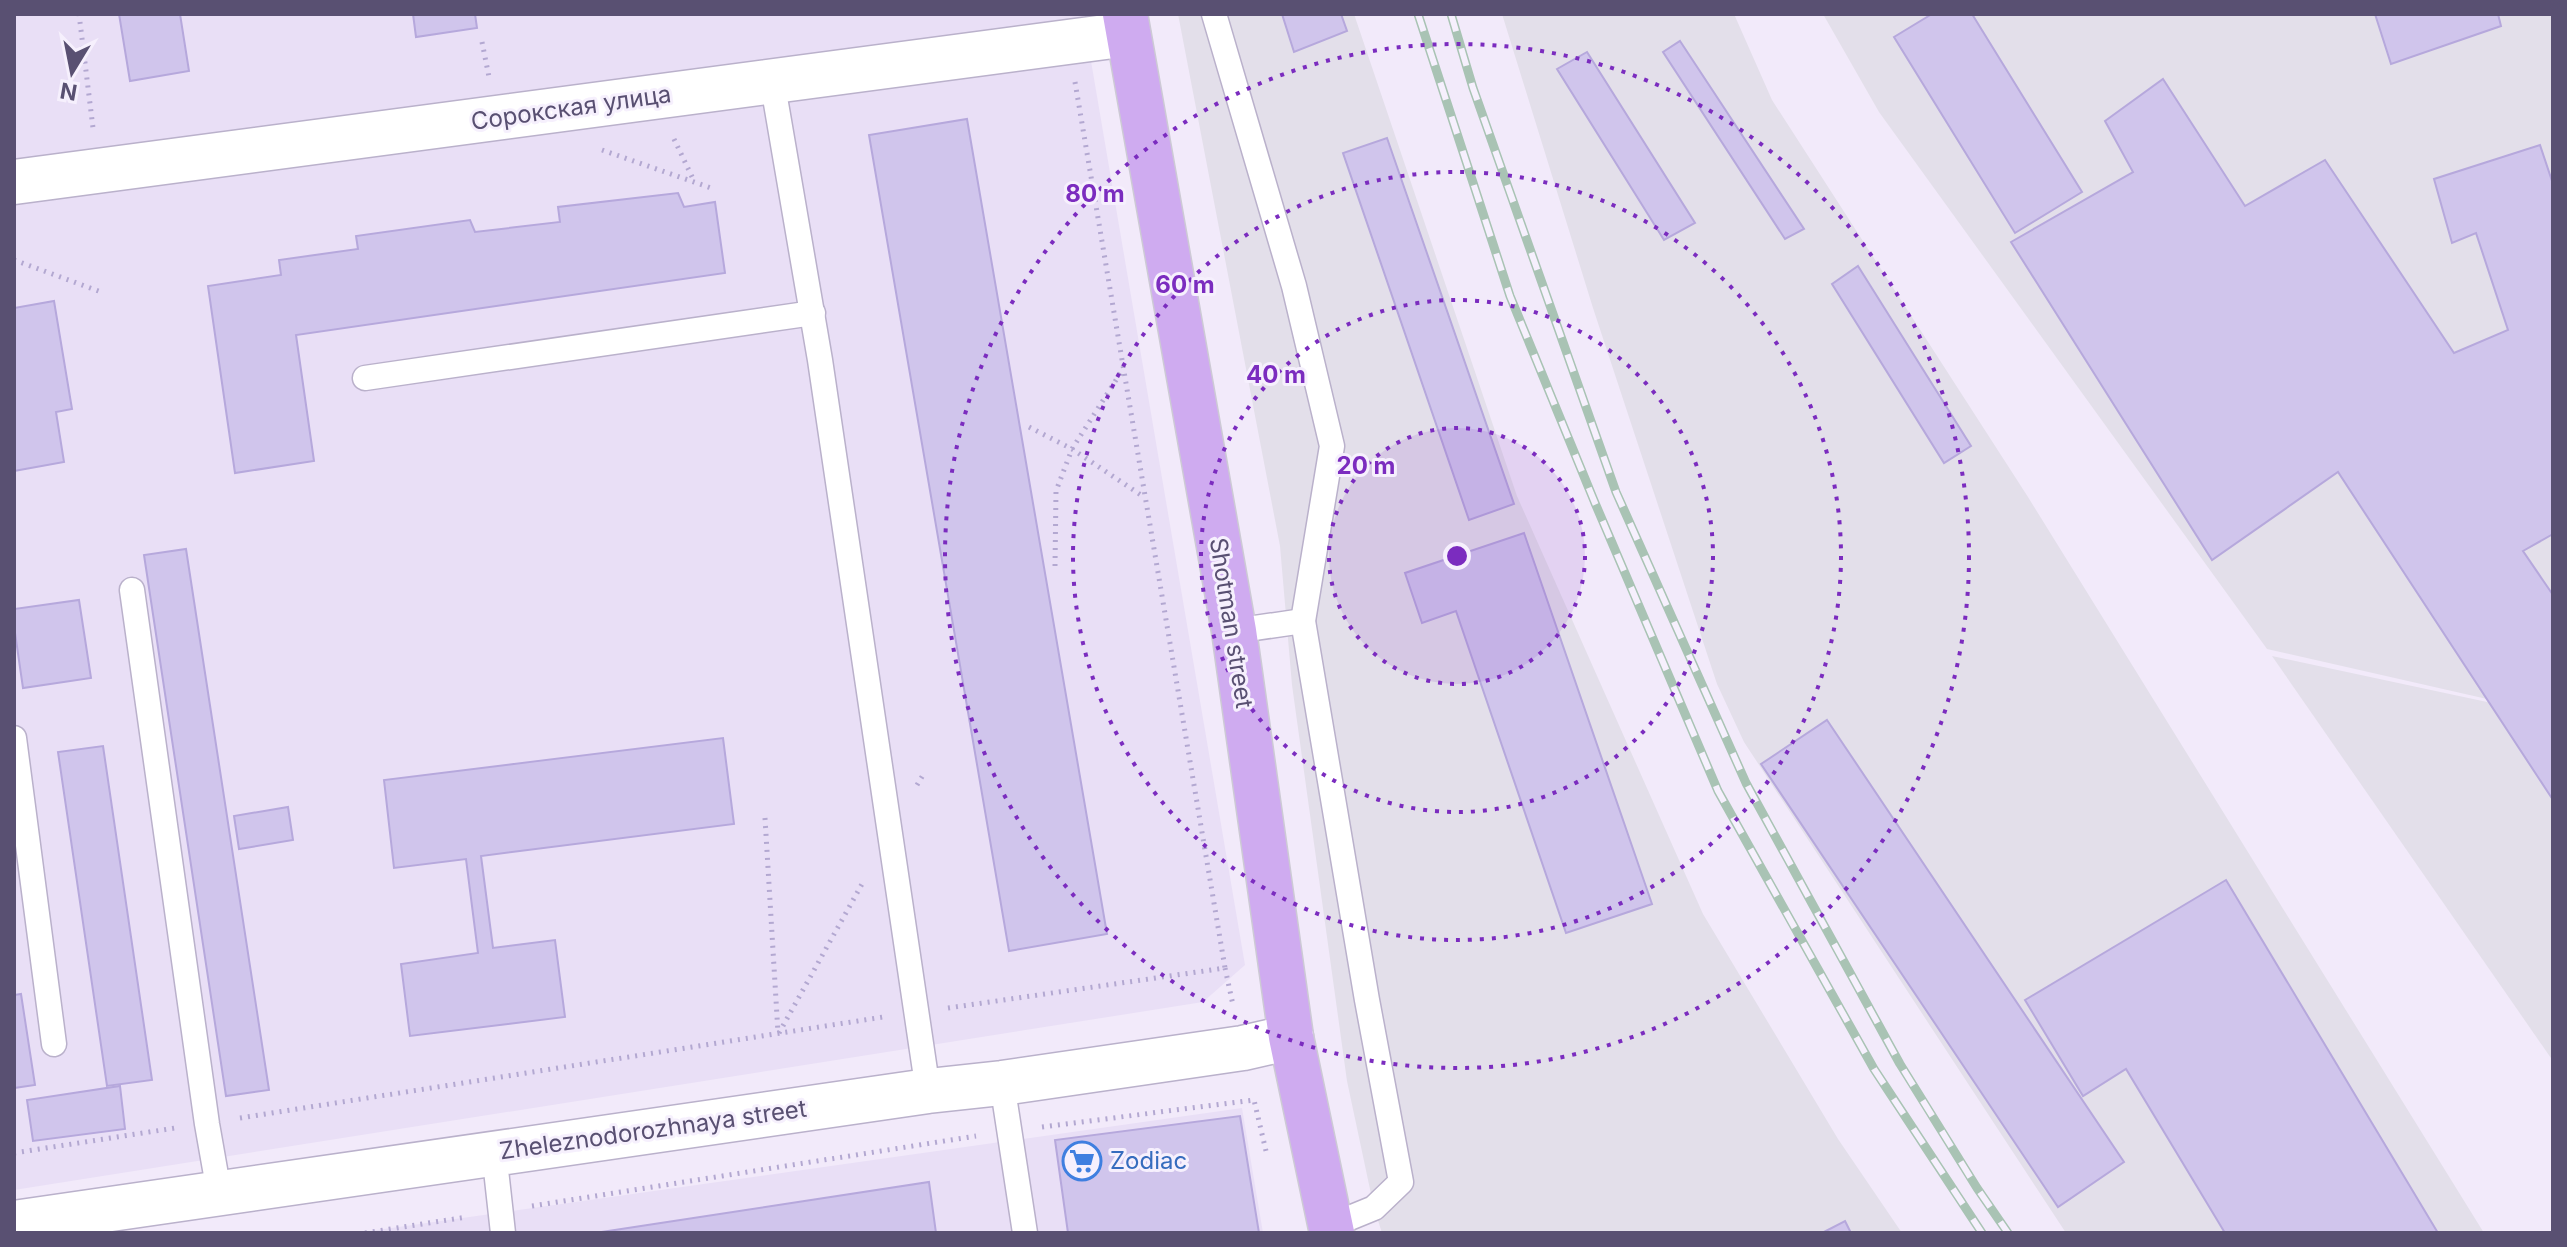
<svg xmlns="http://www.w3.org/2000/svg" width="2567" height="1247" viewBox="0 0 2567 1247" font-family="Inter,sans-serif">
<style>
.residential{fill:#e9dff6}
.industrial{fill:#e3dfea}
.building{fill:#d0c5ec;stroke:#b6a8dc;stroke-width:2}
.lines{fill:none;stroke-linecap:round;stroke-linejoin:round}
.service-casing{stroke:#bab1cb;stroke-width:27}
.minor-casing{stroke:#bab1cb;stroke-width:47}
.tertiary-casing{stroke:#bab1cb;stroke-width:47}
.primary-casing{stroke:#cdcad5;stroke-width:47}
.path{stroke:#b3a8d1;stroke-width:5;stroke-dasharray:2 6;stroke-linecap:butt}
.service{stroke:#fff;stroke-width:24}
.minor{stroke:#fff;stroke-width:44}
.tertiary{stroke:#fff;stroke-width:44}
.primary{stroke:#cfabf0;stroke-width:44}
.rail-casing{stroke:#a9c3b4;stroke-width:9}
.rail{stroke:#f6f0fd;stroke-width:6;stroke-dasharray:18;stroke-linecap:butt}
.ring{fill:none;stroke:#7b2cbf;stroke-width:4;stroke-dasharray:4 8}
.labels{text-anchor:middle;stroke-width:6;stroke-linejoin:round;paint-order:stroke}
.street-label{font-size:24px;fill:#595072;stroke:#f6f0fd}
.shop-label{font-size:24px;fill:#366cbe;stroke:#f6f0fd;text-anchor:start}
.centre{fill:#7b2cbf;stroke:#f6f0fd;stroke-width:4}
.ring-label{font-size:24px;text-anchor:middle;font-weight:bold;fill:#7b2cbf;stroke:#f6f0fd;stroke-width:6;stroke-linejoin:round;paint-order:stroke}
</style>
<rect width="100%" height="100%" fill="#f2eafa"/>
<g class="residential">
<path d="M14,14H1083L1245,965L1203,1002L14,1190Z"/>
<path d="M1242,1108L1263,1233H356Z"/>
</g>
<g class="industrial">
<path d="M1178,14H1354L1517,496L1703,914L1838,1139L1902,1233H1382L1374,1208L1347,1081L1292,685L1280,546Z"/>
<path d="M1502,14H1734L1772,100L2028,497L2484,1233H2066L1744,742L1717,684L1593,308Z"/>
<path d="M1823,14H2553V714L2267,649L1879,112Z"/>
<path d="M2272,656L2553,716V1061Z"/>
</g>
<g class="building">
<path d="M119,14H180L189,71L130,81Z"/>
<path d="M413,14H475L477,28L416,37Z"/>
<path d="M1282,14H1341L1347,31L1294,52Z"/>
<path d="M1932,14H1972L2082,192L2015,233L1894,37Z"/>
<path d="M2375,14H2498L2501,26L2391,64Z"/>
<path d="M1680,41L1804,229L1785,239L1663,52Z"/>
<path d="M1587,52L1695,223L1664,240L1557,69Z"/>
<path d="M2163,79L2245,206L2325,160L2454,353L2508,330L2476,233L2452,243L2434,179L2540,145L2553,184V534L2523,551L2553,595V800L2338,472L2212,560L2011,242L2133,172L2105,121Z"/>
<path d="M967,119L1107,934L1009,951L869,135Z"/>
<path d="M1387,138L1514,504L1469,520L1343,153Z"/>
<path d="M678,193L684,207L715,202L725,273L296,335L314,461L235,473L208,286L281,275L279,260L358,249L356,236L470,220L475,232L560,222L558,207Z"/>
<path d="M1858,266L1971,446L1944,463L1832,284Z"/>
<path d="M54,301L72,409L56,412L64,462L14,471V308Z"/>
<path d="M1524,533L1652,904L1566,933L1456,611L1422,623L1405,573Z"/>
<path d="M186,549L269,1090L226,1096L144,555Z"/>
<path d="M79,600L91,678L23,688L14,626V609Z"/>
<path d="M1827,720L2124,1162L2058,1207L1761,764Z"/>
<path d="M723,738L734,824L481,856L493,948L555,940L565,1017L410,1036L401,964L478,953L466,859L394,868L384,780Z"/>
<path d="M103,746L152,1080L107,1086L58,752Z"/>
<path d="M288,807L293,840L239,849L234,816Z"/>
<path d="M2226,880L2438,1233H2225L2126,1069L2083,1096L2025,1000Z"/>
<path d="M21,994L35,1085L14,1088V995Z"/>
<path d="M120,1086L125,1129L33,1141L27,1100Z"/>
<path d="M1240,1116L1259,1233H1068L1055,1140Z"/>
<path d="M929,1182L936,1233H595Z"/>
<path d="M1845,1221L1851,1233H1822Z"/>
</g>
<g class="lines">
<defs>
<g id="service">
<path d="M1214,14L1294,286L1332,446L1303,621L1367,1000L1401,1182L1374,1208L1330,1226"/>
<path d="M772,80L820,360L928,1091"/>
<path d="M365,378L813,313"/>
<path d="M132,590L207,1124L219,1192"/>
<path d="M1234,631L1303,621"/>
<path d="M14,738L54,1044"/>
<path d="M1002,1083L1025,1233"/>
<path d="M494,1152L503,1233"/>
</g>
<path id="minor" d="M14,182L1128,34"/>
<path id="tertiary" d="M14,1223L928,1091L1002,1083L1243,1048L1291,1037"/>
<path id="primary" d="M1125,14L1234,631L1291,1037L1332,1233"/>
</defs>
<use href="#service" class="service-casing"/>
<use href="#minor" class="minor-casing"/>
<use href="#tertiary" class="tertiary-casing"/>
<use href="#primary" class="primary-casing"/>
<g class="path">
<path d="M79,14L93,128"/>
<path d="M482,42L489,77"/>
<path d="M1075,82L1225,968"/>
<path d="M674,139L694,181"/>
<path d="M602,150L714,189"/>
<path d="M14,260L104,293"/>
<path d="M1029,427L1072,449L1144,497"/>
<path d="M1055,566L1056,491L1072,449L1123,369"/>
<path d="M917,785L923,775"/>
<path d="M765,818L778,1033"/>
<path d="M948,1008L1225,968L1233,1005"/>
<path d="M779,1033L862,884"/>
<path d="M240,1118L883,1017"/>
<path d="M1042,1127L1254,1100L1266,1151"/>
<path d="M14,1153L175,1128"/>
<path d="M532,1206L976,1136"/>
<path d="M365,1233L467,1217"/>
</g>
<use href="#service" class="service"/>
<use href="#minor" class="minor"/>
<use href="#tertiary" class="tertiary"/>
<use href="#primary" class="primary"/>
<defs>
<g id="rail">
<path d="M1418,14L1510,296L1595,503L1718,791L1874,1069L1982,1233"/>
<path d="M1451,14L1473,88L1616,492L1746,783L1900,1064L1977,1188L2008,1233"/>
</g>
</defs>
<use href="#rail" class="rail-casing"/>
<use href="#rail" class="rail"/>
</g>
<circle cx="1457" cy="556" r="128" fill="#7b2cbf" fill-opacity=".12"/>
<g class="ring">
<circle cx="1457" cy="556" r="128"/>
<circle cx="1457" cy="556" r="256"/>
<circle cx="1457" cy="556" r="384"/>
<circle cx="1457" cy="556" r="512"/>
</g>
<defs>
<symbol id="supermarket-ring" viewBox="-11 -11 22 22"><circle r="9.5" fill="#f6f0fd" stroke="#3f7fe0" stroke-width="1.5"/><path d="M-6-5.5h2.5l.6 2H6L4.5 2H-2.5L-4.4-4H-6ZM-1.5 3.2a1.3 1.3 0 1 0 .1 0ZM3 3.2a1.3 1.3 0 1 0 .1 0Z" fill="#3f7fe0"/></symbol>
</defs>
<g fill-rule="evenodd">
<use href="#supermarket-ring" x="1060" y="1139" width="44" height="44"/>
</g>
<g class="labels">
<g class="street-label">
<text transform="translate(571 108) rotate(-8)" y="8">Сорокская улица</text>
<text transform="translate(1231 623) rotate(81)" y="8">Shotman street</text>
<text transform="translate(653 1130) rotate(-8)" y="8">Zheleznodorozhnaya street</text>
</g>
<g class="shop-label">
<text x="1110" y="1169">Zodiac</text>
</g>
</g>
<circle cx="1457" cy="556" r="12" class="centre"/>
<g class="ring-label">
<text x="1095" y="202">80 m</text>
<text x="1185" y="293">60 m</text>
<text x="1276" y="383">40 m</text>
<text x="1366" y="474">20 m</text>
</g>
<rect width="2567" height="1247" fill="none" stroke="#595072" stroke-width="32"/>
<g transform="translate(72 72) rotate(190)" stroke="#f6f0fd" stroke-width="6" paint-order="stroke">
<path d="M0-6L14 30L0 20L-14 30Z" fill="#595072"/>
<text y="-12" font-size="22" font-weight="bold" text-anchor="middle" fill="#595072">N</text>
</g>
</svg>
